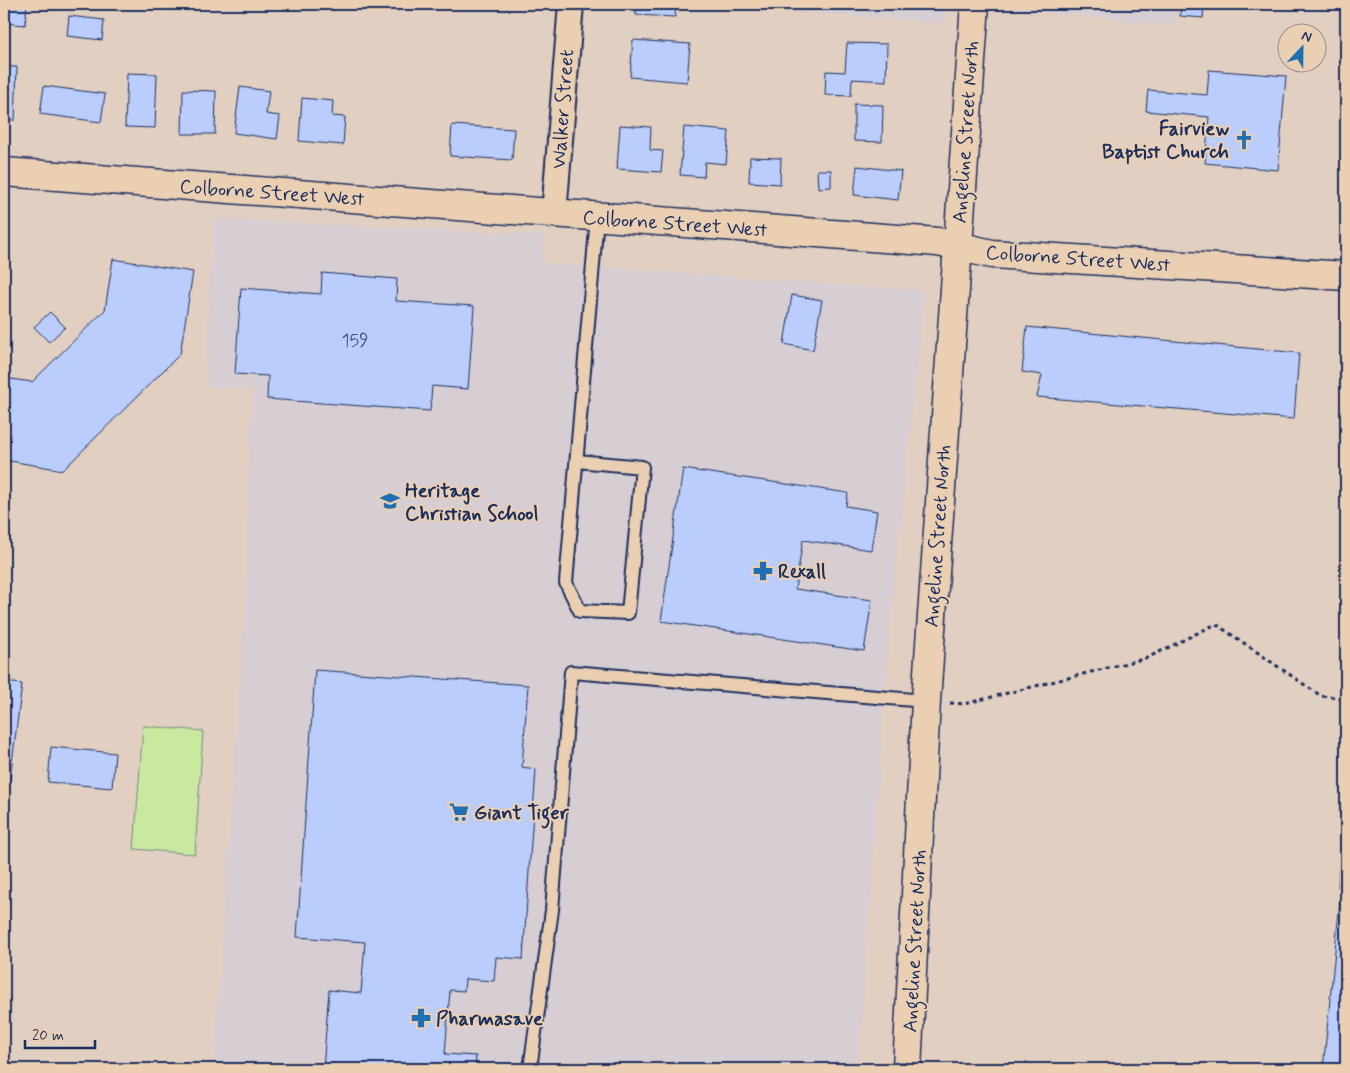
<svg xmlns="http://www.w3.org/2000/svg" width="1350" height="1073" viewBox="0 0 1350 1073" font-family="Mynerve,sans-serif">
<style>
.built{fill:#d6ced3}
.green{fill:#c9e8a0;stroke:#728c7f}
.building{fill:#bbcdfd;stroke:#1b2f5e}
.lines{fill:none;stroke-linecap:round;stroke-linejoin:round}
.service-casing{stroke:#1b2f5e;stroke-width:16}
.minor-casing{stroke:#1b2f5e;stroke-width:28}
.tertiary-casing{stroke:#1b2f5e;stroke-width:31}
.secondary-casing{stroke:#1b2f5e;stroke-width:31}
.path{stroke:#1b2f5e;stroke-width:3;stroke-dasharray:4 4;stroke-linecap:butt}
.service{stroke:#ebcfb2;stroke-width:12}
.minor{stroke:#ebcfb2;stroke-width:24}
.tertiary{stroke:#ebcfb2;stroke-width:28}
.secondary{stroke:#ebcfb2;stroke-width:28}
.labels{text-anchor:middle;stroke-width:4;stroke-linejoin:round;paint-order:stroke}
.number-label{font-size:18px;fill:#435686}
.street-label{font-size:20px;fill:#1b2f5e;stroke:#ebcfb2}
.poi-label{font-size:20px;font-weight:bold;fill:#1b2f5e;stroke:#ebcfb2;text-anchor:start}
</style>
<rect width="100%" height="100%" fill="#e1cfc1"/>
<filter id="ink" filterUnits="userSpaceOnUse"><feTurbulence type="fractalNoise" baseFrequency=".02" numOctaves="2"/><feDisplacementMap in="SourceGraphic" scale="10" xChannelSelector="R" yChannelSelector="G"/><feConvolveMatrix kernelMatrix="1 2 1 2 8 2 1 2 1" color-interpolation-filters="sRGB"/></filter>
<g filter="url(#ink)">
<g class="built">
<path d="M743,4H945L944,23L743,8Z"/>
<path d="M1021,4H1177L1175,25L1020,10Z"/>
<path d="M213,219L544,235L543,263L924,291L887,658L858,1069H213L245,613L252,389L206,387Z"/>
</g>
<path class="green" d="M143,726L203,731L195,854L134,849Z"/>
<g class="building">
<path d="M4,4H27L25,25L4,23Z"/>
<path d="M636,4H676L675,17L636,15Z"/>
<path d="M1181,4H1204L1203,18L1180,16Z"/>
<path d="M69,16L104,20L102,40L67,36Z"/>
<path d="M633,40L690,44L687,82L630,77Z"/>
<path d="M847,43L887,44L886,81L852,79L851,96L825,95L826,71L845,72Z"/>
<path d="M4,67H17L15,120H4Z"/>
<path d="M1209,70L1286,76L1278,170L1205,163L1209,117L1146,111L1148,90L1207,95Z"/>
<path d="M127,73L157,74L155,128L125,127Z"/>
<path d="M44,86L105,94L101,122L40,114Z"/>
<path d="M240,87L269,91L266,114L280,116L277,139L234,133Z"/>
<path d="M183,90L216,91L215,134H182Z"/>
<path d="M302,98L333,101L332,116L345,117L343,145L299,141Z"/>
<path d="M854,104L883,105L882,142L854,141Z"/>
<path d="M452,125L514,129L512,160L450,156Z"/>
<path d="M620,125L651,127L650,150L663,151L661,172L617,169Z"/>
<path d="M684,127L729,131L726,164L705,162L704,177L680,175Z"/>
<path d="M750,157L781,158L780,184L749,182Z"/>
<path d="M857,166L901,171L898,200L854,195Z"/>
<path d="M817,170H831V187L818,188Z"/>
<path d="M113,259L193,272L180,354L63,470L4,460V378L32,382L105,310Z"/>
<path d="M322,273L397,279L396,301L474,306L468,389L432,386L430,411L267,399L268,376L235,374L241,288L321,294Z"/>
<path d="M792,295L822,300L813,350L784,344Z"/>
<path d="M50,312L65,327L49,342L34,327Z"/>
<path d="M1027,327L1299,353L1294,419L1037,397L1042,375L1022,372Z"/>
<path d="M683,469L848,493L846,506L877,511L871,550L803,540L795,589L872,600L864,651L661,621Z"/>
<path d="M315,670L528,685L522,767L536,769L523,959L496,957L494,981L465,979L464,991L450,990L445,1054L476,1056L475,1069H323L329,990L361,993L365,942L297,937Z"/>
<path d="M4,682L22,684L4,826Z"/>
<path d="M51,747L115,753L112,788L48,782Z"/>
<path d="M1346,761V888L1338,887Z"/>
<path d="M1340,901L1346,902V1069H1323Z"/>
</g>
<g class="lines">
<defs>
<g id="service">
<path d="M577,461L642,467L628,613L580,611L566,583L597,217"/>
<path d="M530,1069L552,910L571,672L926,701"/>
</g>
<path id="minor" d="M554,214L571,4"/>
<path id="tertiary" d="M4,172L938,242L957,246"/>
<g id="secondary">
<path d="M957,246L992,254L1346,276"/>
<path d="M907,1069L926,701L975,4"/>
</g>
</defs>
<use href="#service" class="service-casing"/>
<use href="#minor" class="minor-casing"/>
<use href="#tertiary" class="tertiary-casing"/>
<use href="#secondary" class="secondary-casing"/>
<path class="path" d="M950,703L964,704L1147,658L1216,624L1321,696L1346,698"/>
<use href="#service" class="service"/>
<use href="#minor" class="minor"/>
<use href="#tertiary" class="tertiary"/>
<use href="#secondary" class="secondary"/>
</g>
</g>
<defs>
<symbol id="church-bare" viewBox="-9 -9 18 18"><path d="M-1.2-6h2.4v3.5h3.3v2.4h-3.3V6h-2.4V-.1h-3.3v-2.4h3.3Z" fill="#1f6fb2" stroke="#ebcfb2" stroke-width="2.5" paint-order="stroke"/></symbol>
<symbol id="school-bare" viewBox="-9 -9 18 18"><path d="M0-5L7-2L0 1L-7-2ZM-4 1L0 2.5L4 1V4Q0 6-4 4Z" fill="#1f6fb2" stroke="#ebcfb2" stroke-width="2.5" paint-order="stroke"/></symbol>
<symbol id="pharmacy-bare" viewBox="-9 -9 18 18"><path d="M-2-6h4v4h4v4h-4v4h-4v-4h-4v-4h4Z" fill="#1f6fb2" stroke="#ebcfb2" stroke-width="2.5" paint-order="stroke"/></symbol>
<symbol id="supermarket-bare" viewBox="-9 -9 18 18"><path d="M-6-5.5h2.5l.6 2H6L4.5 2H-2.5L-4.4-4H-6ZM-1.5 3.2a1.3 1.3 0 1 0 .1 0ZM3 3.2a1.3 1.3 0 1 0 .1 0Z" fill="#1f6fb2" stroke="#ebcfb2" stroke-width="2.5" paint-order="stroke"/></symbol>
</defs>
<g fill-rule="evenodd">
<use href="#church-bare" x="1230" y="126" width="28" height="28"/>
<use href="#school-bare" x="376" y="487" width="28" height="28"/>
<use href="#pharmacy-bare" x="749" y="557" width="28" height="28"/>
<use href="#supermarket-bare" x="445" y="798" width="28" height="28"/>
<use href="#pharmacy-bare" x="407" y="1004" width="28" height="28"/>
</g>
<g class="labels">
<g class="number-label">
<text x="355" y="346">159</text>
</g>
<g class="street-label">
<text transform="translate(562 109) rotate(-86)" y="7">Walker Street</text>
<text transform="translate(965 132) rotate(-86)" y="7">Angeline Street North</text>
<text transform="translate(272 192) rotate(4)" y="7">Colborne Street West</text>
<text transform="translate(675 223) rotate(4)" y="7">Colborne Street West</text>
<text transform="translate(1078 258) rotate(4)" y="7">Colborne Street West</text>
<text transform="translate(937 536) rotate(-86)" y="7">Angeline Street North</text>
<text transform="translate(914 941) rotate(-87)" y="7">Angeline Street North</text>
</g>
<g class="poi-label">
<text x="1229" y="135" text-anchor="end">Fairview<tspan x="1229" dy="23">Baptist Church</tspan></text>
<text x="405" y="497">Heritage<tspan x="405" dy="23">Christian School</tspan></text>
<text x="778" y="578">Rexall</text>
<text x="474" y="819">Giant Tiger</text>
<text x="436" y="1025">Pharmasave</text>
</g>
</g>
<rect width="1350" height="1073" fill="none" stroke="#ebcfb2" stroke-width="20"/>
<rect x="10" y="10" width="1330" height="1053" fill="none" stroke="#1b2f5e" stroke-width="2" filter="url(#ink)"/>
<g transform="translate(1302 48) rotate(22)"><circle r="24" fill="#ebcfb2" stroke="#988f90"/>
<path d="M0-4L9 19L0 12L-9 19Z" fill="#1f6fb2"/>
<text y="-8" font-size="14" font-weight="bold" text-anchor="middle" fill="#1b2f5e">N</text>
</g>
<path d="M25 1040v8h70v-8" fill="none" stroke="#1b2f5e" stroke-width="2.5"/>
<text x="32" y="1040" font-size="15" fill="#1b2f5e" stroke="#ebcfb2" stroke-width="4" paint-order="stroke">20 m</text>
</svg>
